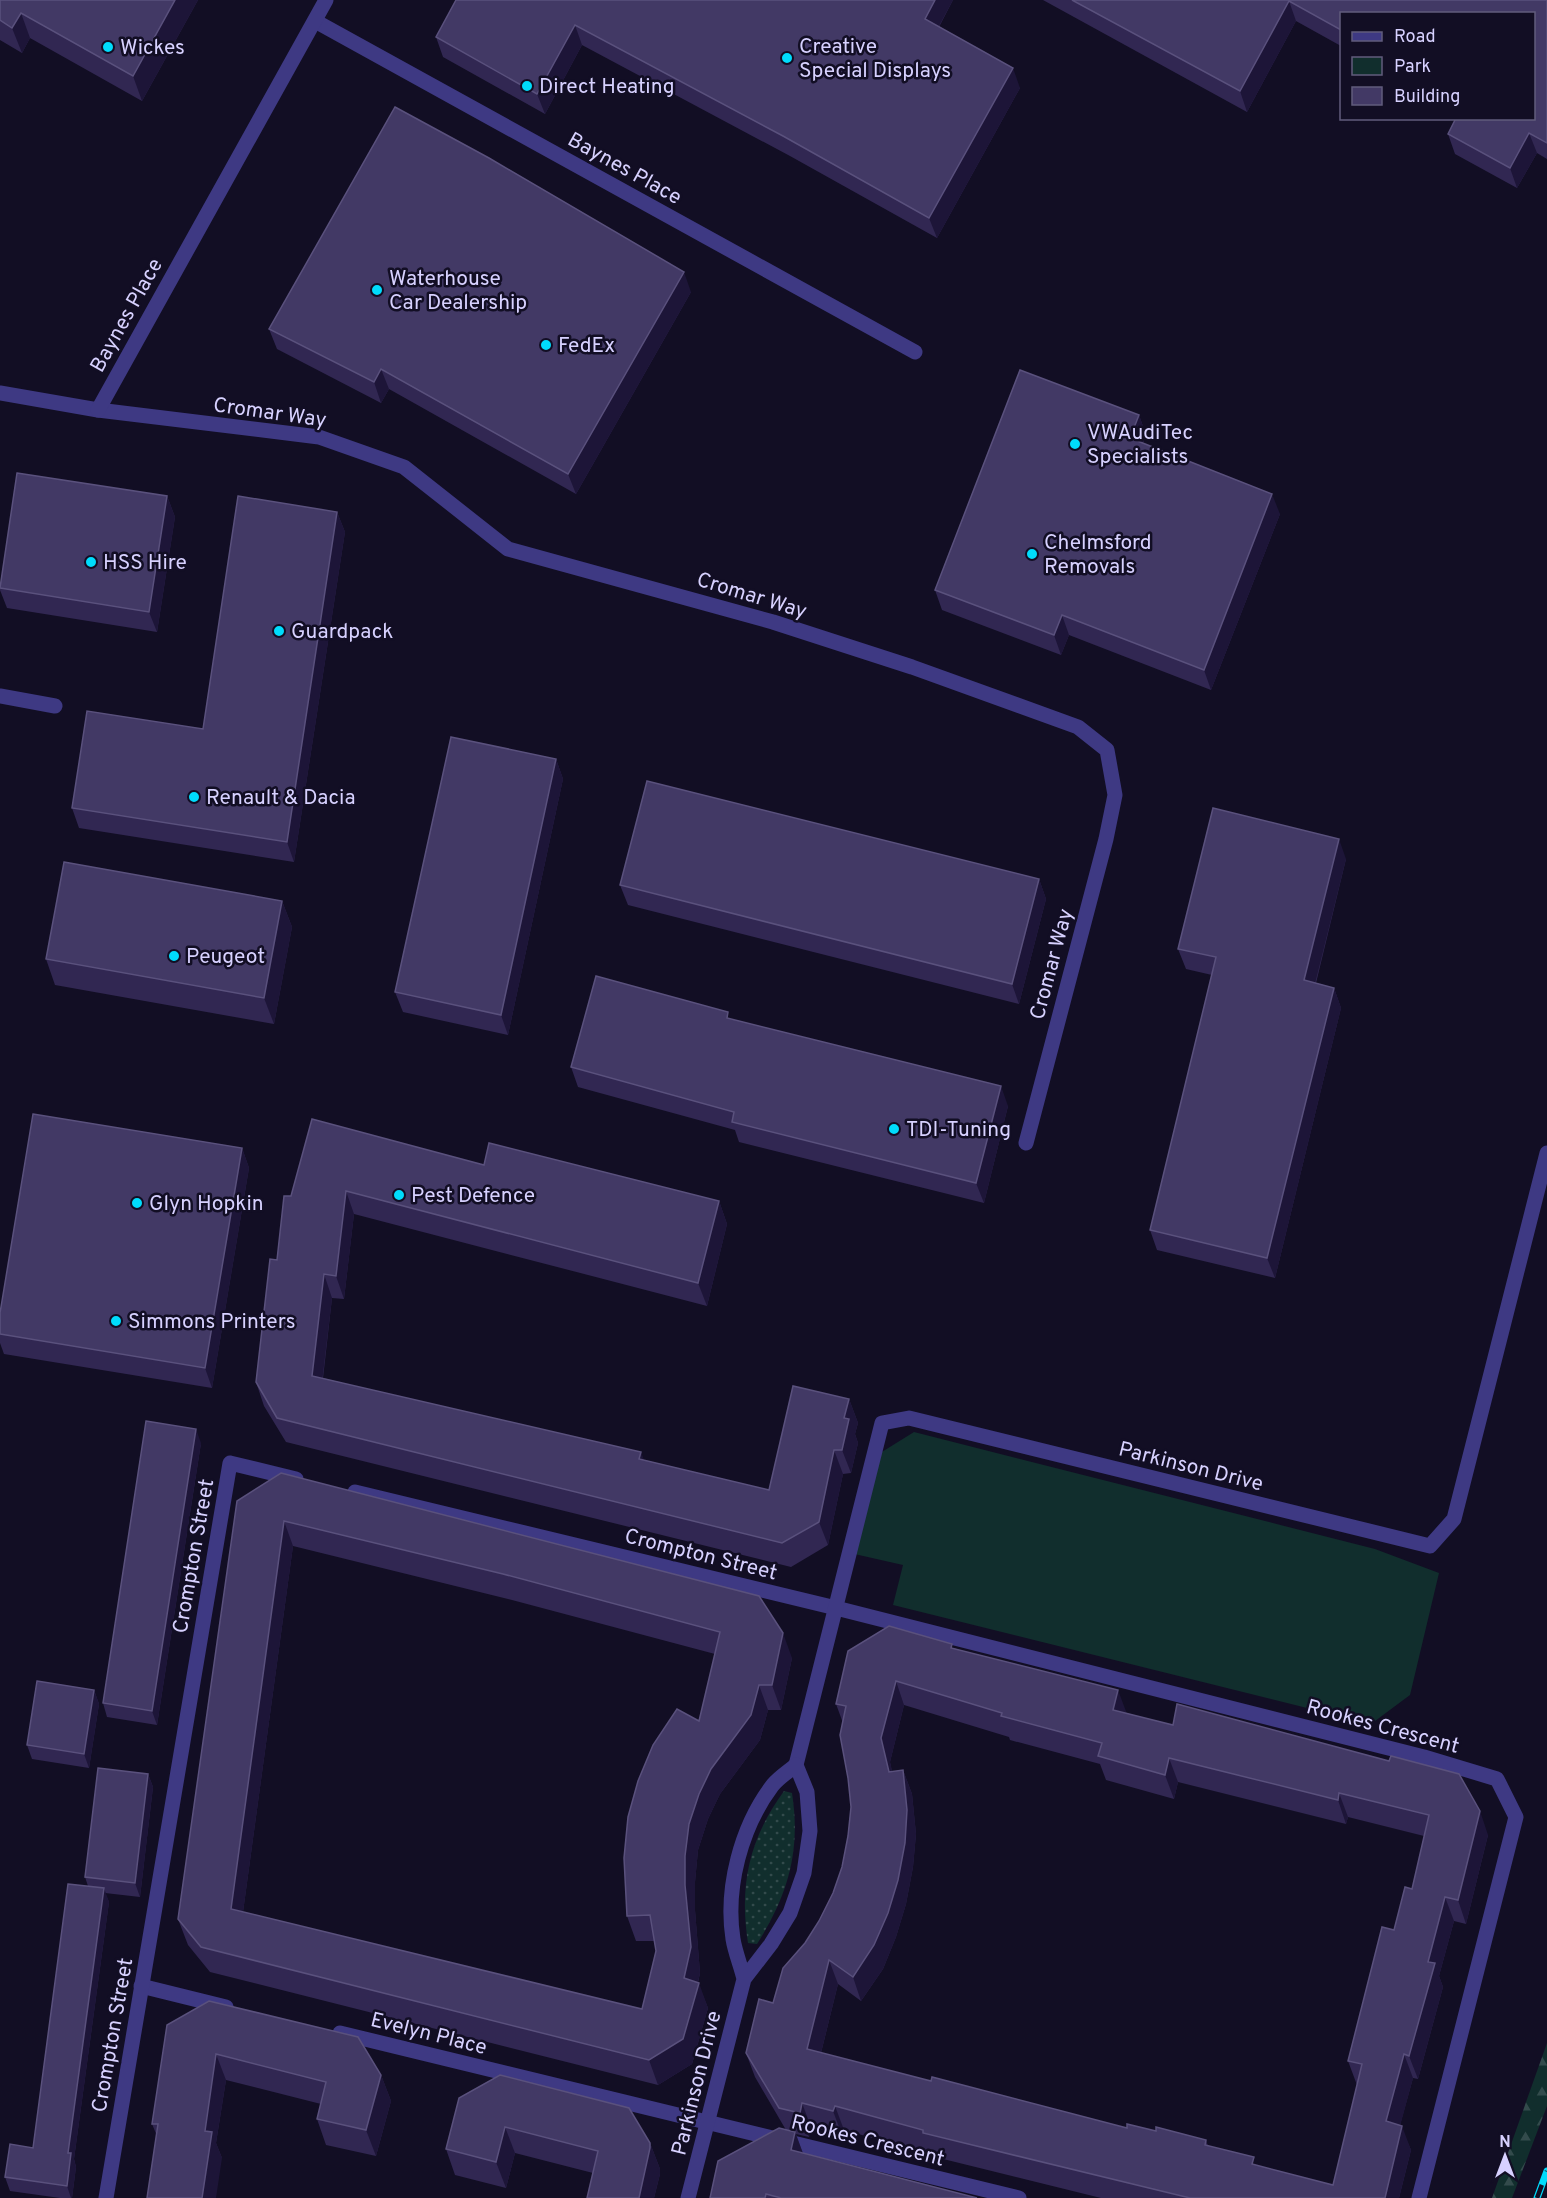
<svg xmlns="http://www.w3.org/2000/svg" width="1547" height="2198" viewBox="0 0 1547 2198" font-family="Overpass,sans-serif">
<style>
.grass{fill:url(#grass-dots)}
.forest{fill:url(#forest-firs)}
.green{fill:#112e2d}
.lines{fill:none;stroke-linecap:round;stroke-linejoin:round}
.street{stroke:#3e3983;stroke-width:15}
.rail-casing{stroke:#00dcfc;stroke-width:7}
.rail{stroke:#120e24;stroke-width:4.5;stroke-dasharray:14;stroke-linecap:butt}
.wall{fill:#312752;fill-rule:evenodd}
.shaded-wall{fill:#1d1538}
.building{fill:#423965;stroke:#5a517d;stroke-width:1.5;fill-rule:evenodd}
.poi-dot{fill:#00dcfc;stroke:#120e24;stroke-width:2}
.labels{text-anchor:middle;stroke-width:5;stroke-linejoin:round;paint-order:stroke}
.poi-label{font-size:21px;fill:#d7d1ff;stroke:#120e24;text-anchor:start}
.street-label{font-size:21px;fill:#d7d1ff;stroke:#120e24}
</style>
<defs>
<pattern id="grass-dots" width="8" height="8" patternUnits="userSpaceOnUse" patternTransform="scale(1.5)"><rect width="8" height="8" fill="#112e2d"/><path d="M2 2h.1M6 6h.1" fill="none" stroke="#334b4c" stroke-width="1.8" stroke-linecap="round"/></pattern>
<pattern id="forest-firs" width="22" height="20" patternUnits="userSpaceOnUse" patternTransform="scale(1.5)"><rect width="22" height="20" fill="#112e2d"/><path d="M5 1l3.5 6h-7zM16 11l3.5 6h-7z" fill="#334b4c"/></pattern>
</defs>
<rect width="100%" height="100%" fill="#120e24"/>
<path class="grass" d="M784,1791L792,1793C801,1851 788,1895 757,1944L748,1943C739,1885 749,1839 784,1791Z"/>
<path class="forest" d="M1547,2043V2106L1512,2198H1492Z"/>
<path class="green" d="M914,1432L1375,1549L1439,1573L1410,1695L1371,1724L893,1605L903,1565L850,1553L877,1455Z"/>
<g class="lines">
<g class="street">
<path d="M315,21L915,352"/>
<path d="M0,393L98,410L319,437L404,467L508,549L773,622L912,667L1078,727L1107,750L1115,795L1106,839L1026,1143"/>
<path d="M98,410L326,0"/>
<path d="M0,696L55,706"/>
<path d="M355,1492L836,1608L1424,1757L1497,1779L1516,1817L1419,2198"/>
<path d="M796,1765L882,1423L909,1418L1430,1546L1454,1519L1547,1153"/>
<path d="M141,1986L226,2007"/>
<path d="M340,2033L1019,2198"/>
<path d="M106,2198L230,1463L296,1479"/>
<path d="M688,2198L744,1979L771,1944L790,1913L804,1873L810,1831L807,1792L796,1765C788,1772 778,1778 772,1786C741,1827 725,1888 733,1939C735,1952 741,1966 744,1979"/>
</g>
<defs>
<path id="rail" d="M1537,2198L1547,2171"/>
</defs>
<use href="#rail" class="rail-casing"/>
<use href="#rail" class="rail"/>
</g>
<g class="wall">
<path d="M0,0H198L142,101L30,38L22,53L0,40Z"/>
<path d="M456,0H953L939,27L1020,88L937,238L790,156L582,45L545,114L443,57L436,37Z"/>
<path d="M1043,0H1547V159L1537,153L1517,188L1455,154L1448,134L1533,118L1341,14V46L1296,21L1247,112Z"/>
<path d="M691,292L576,494L389,389L381,403L277,349L269,329Z"/>
<path d="M1139,415L1146,435L1143,443L1280,514L1211,690L1069,635L1061,655L942,610L935,590Z"/>
<path d="M167,496L175,517L157,632L7,608L0,590V584Z"/>
<path d="M337,512L345,532L294,862L79,828L72,808L203,729Z"/>
<path d="M556,759L563,779L508,1035L403,1012L395,992Z"/>
<path d="M1346,859L1316,983L1334,988L1341,1008L1275,1278L1157,1250L1150,1230L1212,975L1186,969L1178,949Z"/>
<path d="M1039,879L1046,899L1019,1004L628,905L620,885Z"/>
<path d="M282,901L292,927L274,1024L55,985L46,959Z"/>
<path d="M730,1019L1008,1106L984,1203L739,1142L735,1130L578,1087L571,1067Z"/>
<path d="M242,1148L249,1168L212,1388L4,1354L0,1343V1313Z"/>
<path d="M484,1165L719,1201L727,1224L707,1306L354,1214L344,1299L332,1298L323,1378L644,1460L769,1490L849,1399L858,1423L855,1434L858,1443L851,1473L843,1474L828,1545L791,1567L286,1442L264,1406L256,1382L277,1260L291,1196Z"/>
<path d="M201,1443L157,1725L107,1717L103,1703Z"/>
<path d="M281,1473L792,1658L781,1710H768L760,1740L720,1794L708,1819L698,1850L695,1882V1910L700,1973L698,1983L708,2008L692,2064L658,2085L210,1972L188,1945L178,1919ZM293,1546L512,1600L715,1654L699,1721L627,1916L636,1941H654L656,1951L642,2009L243,1912Z"/>
<path d="M954,1648L1127,1713L1488,1835L1466,1924L1454,1921L1439,1976L1443,1987L1418,2079L1413,2078L1400,2125L1411,2150L1399,2198H1101L931,2156L930,2154L844,2130L842,2135L811,2127L809,2137L796,2134L803,2154L977,2198H710L786,2130L755,2077L746,2053L773,2003L805,1943L819,1921L833,1893L842,1867L848,1836L851,1807L843,1723L836,1704ZM904,1705L1009,1737L1010,1740L1100,1764L1106,1780L1174,1799L1178,1782L1346,1824L1348,1817L1424,1836L1412,1889L1394,1930L1348,2061L1357,2085L1333,2185L1256,2165L1208,2146L1206,2140L1156,2131L1127,2128L931,2081L821,2053L838,1984L861,2001L883,1969L896,1937L906,1904L913,1867L916,1834L912,1794L903,1770L892,1772L890,1762Z"/>
<path d="M94,1690L99,1704L89,1768L32,1759L27,1745Z"/>
<path d="M148,1774L153,1787L140,1897L105,1893L109,1902L74,2159L76,2167L72,2198H60L10,2191L5,2177L33,2148L88,1886L85,1877Z"/>
<path d="M167,2025L381,2075L391,2101L376,2156L326,2145L317,2119L321,2104L226,2080L216,2143L222,2158L157,2136L152,2124Z"/>
<path d="M459,2098L650,2143L660,2169V2174L654,2198H587L593,2173L515,2153L506,2188L455,2175L446,2149Z"/>
</g>
<g class="shaded-wall">
<path d="M175,0H198L142,101L133,76Z"/>
<path d="M935,0H953L932,39L925,19Z"/>
<path d="M1289,1L1296,21L1247,112L1240,91Z"/>
<path d="M21,13L30,38L22,53L12,28Z"/>
<path d="M575,25L582,45L545,114L537,94Z"/>
<path d="M1013,68L1020,88L937,238L929,218Z"/>
<path d="M1529,133L1537,153L1517,188L1510,168Z"/>
<path d="M684,272L691,292L576,494L568,474Z"/>
<path d="M381,369L389,389L381,403L374,382Z"/>
<path d="M1139,415L1146,435L1137,458L1130,438Z"/>
<path d="M1272,494L1280,514L1211,690L1204,670Z"/>
<path d="M167,496L175,517L157,632L149,612Z"/>
<path d="M337,512L345,532L294,862L287,842Z"/>
<path d="M1062,615L1069,635L1061,655L1054,635Z"/>
<path d="M556,759L563,779L508,1035L501,1015Z"/>
<path d="M1339,839L1346,859L1311,1000L1304,980Z"/>
<path d="M1039,879L1046,899L1019,1004L1012,984Z"/>
<path d="M282,901L292,927L274,1024L264,998Z"/>
<path d="M1334,988L1341,1008L1275,1278L1267,1258Z"/>
<path d="M1001,1086L1008,1106L984,1203L976,1183Z"/>
<path d="M242,1148L249,1168L212,1388L205,1368Z"/>
<path d="M346,1191L354,1214L344,1299L336,1276Z"/>
<path d="M719,1201L727,1224L707,1306L698,1283Z"/>
<path d="M324,1274L332,1298L320,1399L312,1376Z"/>
<path d="M849,1399L858,1423L855,1434L858,1443L851,1473L842,1450L844,1418Z"/>
<path d="M196,1429L201,1443L157,1725L152,1711Z"/>
<path d="M834,1450L843,1474L828,1545L819,1522Z"/>
<path d="M641,1452L650,1476L639,1459Z"/>
<path d="M284,1521L293,1546L240,1934L231,1909Z"/>
<path d="M783,1633L792,1658L781,1710L772,1685Z"/>
<path d="M896,1681L904,1705L890,1762L898,1796L889,1772L881,1738Z"/>
<path d="M759,1685L768,1710L760,1740L720,1794L708,1819L698,1850L695,1882V1910L700,1973L693,2003L699,1983L708,2008L692,2064L658,2085L649,2060L684,1978L685,1856L689,1824L699,1794L711,1769Z"/>
<path d="M94,1690L99,1704L89,1768L84,1754Z"/>
<path d="M1118,1690L1127,1714L1113,1710Z"/>
<path d="M1169,1758L1178,1782L1174,1799L1165,1775Z"/>
<path d="M903,1770L912,1794L916,1834L913,1867L906,1904L896,1937L883,1969L861,2001L853,1977Z"/>
<path d="M148,1774L153,1787L140,1897L135,1883Z"/>
<path d="M1339,1793L1348,1817L1346,1824L1338,1800Z"/>
<path d="M1480,1811L1488,1835L1466,1924L1458,1900Z"/>
<path d="M104,1888L109,1902L74,2159L76,2167L72,2198H71L67,2186L68,2153Z"/>
<path d="M1445,1897L1454,1921L1439,1976L1443,1987L1418,2079L1409,2056L1428,1962Z"/>
<path d="M829,1960L838,1984L816,2073L807,2049Z"/>
<path d="M216,2054L226,2080L216,2143L222,2158L216,2198H202L205,2131Z"/>
<path d="M1404,2054L1413,2078L1395,2145L1386,2121Z"/>
<path d="M381,2075L391,2101L376,2156L366,2130Z"/>
<path d="M802,2103L811,2127L809,2137L800,2113Z"/>
<path d="M835,2106L844,2130L842,2135L833,2111Z"/>
<path d="M1402,2126L1411,2150L1399,2198H1385Z"/>
<path d="M505,2127L515,2153L506,2188L496,2162Z"/>
<path d="M795,2132L804,2156L791,2150Z"/>
<path d="M650,2143L660,2169V2174L654,2198H639Z"/>
</g>
<g class="building">
<path d="M0,0H175L133,76L21,13L12,28L0,20Z"/>
<path d="M456,0H935L925,19L1013,68L929,218L783,136L575,25L537,94L436,37Z"/>
<path d="M1072,0H1547V143L1529,133L1510,168L1448,134L1456,118H1533V14H1341V30L1289,1L1240,91Z"/>
<path d="M395,107L489,158L684,272L568,474L381,369L374,382L269,329Z"/>
<path d="M1020,370L1139,415L1130,438L1272,494L1204,670L1062,615L1054,635L935,590Z"/>
<path d="M17,473L167,496L149,612L0,588Z"/>
<path d="M238,496L337,512L287,842L72,808L87,711L203,729Z"/>
<path d="M451,737L556,759L501,1015L395,992Z"/>
<path d="M647,781L1039,879L1012,984L620,885Z"/>
<path d="M1213,808L1339,839L1304,980L1334,988L1267,1258L1150,1230L1216,957L1178,949Z"/>
<path d="M64,862L282,901L264,998L46,959Z"/>
<path d="M596,976L728,1012L727,1018L1001,1086L976,1183L732,1122L734,1112L571,1067Z"/>
<path d="M33,1114L242,1148L205,1368L0,1334V1313Z"/>
<path d="M312,1119L484,1165L489,1143L719,1201L698,1283L346,1191L336,1276L324,1274L312,1376L641,1452L639,1459L769,1490L793,1386L849,1399L844,1418L849,1419L842,1450H834L819,1522L782,1543L277,1418L256,1382L270,1259L277,1260L284,1196H291Z"/>
<path d="M146,1421L196,1429L152,1711L103,1703Z"/>
<path d="M281,1473L759,1596L783,1633L772,1685H759L751,1715L711,1769L699,1794L689,1824L685,1856V1885L691,1947L684,1978L699,1983L683,2039L649,2060L201,1947L178,1919L237,1501ZM284,1521L503,1574L720,1632L699,1721L677,1709L653,1745L638,1781L628,1817L624,1858L627,1916L650,1915L656,1951L642,2009L231,1909Z"/>
<path d="M889,1626L952,1644L951,1648L1118,1690L1113,1710L1173,1725L1177,1704L1389,1761L1391,1756L1459,1774L1480,1811L1458,1900L1445,1897L1428,1962L1435,1963L1409,2056L1404,2054L1386,2121L1402,2126L1385,2198H1190L923,2133V2130L835,2106L833,2111L802,2103L800,2113L779,2108L746,2053L759,1999L773,2003L783,1968L805,1943L819,1921L833,1893L842,1867L848,1836L851,1807L848,1778L840,1735L846,1706L836,1704L848,1651ZM896,1681L1002,1713L1001,1716L1102,1743L1098,1756L1165,1775L1169,1758L1338,1800L1339,1793L1429,1815L1412,1889L1405,1887L1394,1930L1382,1927L1348,2061L1362,2064L1333,2185L1252,2164L1254,2157L1205,2145L1206,2140L1156,2127V2131L1127,2124V2128L932,2077L931,2081L807,2049L829,1960L853,1977L874,1945L888,1913L898,1880L905,1843L907,1810L903,1770L889,1772L881,1738Z"/>
<path d="M37,1681L94,1690L84,1754L27,1745Z"/>
<path d="M98,1768L148,1774L135,1883L85,1877Z"/>
<path d="M68,1884L104,1888L68,2153H71L67,2186L5,2177L10,2144L33,2148Z"/>
<path d="M209,2001L358,2037L381,2075L366,2130L317,2119L326,2082L216,2054L205,2131L212,2132L202,2198H147L158,2124H152L167,2025Z"/>
<path d="M500,2075L629,2108L650,2143V2148L639,2198H587L598,2151L505,2127L496,2162L446,2149L459,2098Z"/>
<path d="M779,2128L795,2132L791,2150L977,2198H781L766,2194L765,2198H710L718,2161Z"/>
</g>
<g class="poi-dot">
<circle cx="108" cy="47" r="6"/>
<circle cx="787" cy="58" r="6"/>
<circle cx="527" cy="86" r="6"/>
<circle cx="377" cy="290" r="6"/>
<circle cx="546" cy="345" r="6"/>
<circle cx="1075" cy="444" r="6"/>
<circle cx="1032" cy="554" r="6"/>
<circle cx="91" cy="562" r="6"/>
<circle cx="279" cy="631" r="6"/>
<circle cx="194" cy="797" r="6"/>
<circle cx="174" cy="956" r="6"/>
<circle cx="894" cy="1129" r="6"/>
<circle cx="399" cy="1195" r="6"/>
<circle cx="137" cy="1203" r="6"/>
<circle cx="116" cy="1321" r="6"/>
</g>
<g class="labels">
<g class="poi-label">
<text x="799" y="53">Creative<tspan x="799" dy="24">Special Displays</tspan></text>
<text x="120" y="54">Wickes</text>
<text x="539" y="93">Direct Heating</text>
<text x="389" y="285">Waterhouse<tspan x="389" dy="24">Car Dealership</tspan></text>
<text x="558" y="352">FedEx</text>
<text x="1087" y="439">VWAudiTec<tspan x="1087" dy="24">Specialists</tspan></text>
<text x="1044" y="549">Chelmsford<tspan x="1044" dy="24">Removals</tspan></text>
<text x="103" y="569">HSS Hire</text>
<text x="291" y="638">Guardpack</text>
<text x="206" y="804">Renault &amp; Dacia</text>
<text x="186" y="963">Peugeot</text>
<text x="906" y="1136">TDI-Tuning</text>
<text x="411" y="1202">Pest Defence</text>
<text x="149" y="1210">Glyn Hopkin</text>
<text x="128" y="1328">Simmons Printers</text>
</g>
<g class="street-label">
<text transform="translate(625 168) rotate(29)" y="7">Baynes Place</text>
<text transform="translate(126 315) rotate(-61)" y="7">Baynes Place</text>
<text transform="translate(270 412) rotate(8)" y="7">Cromar Way</text>
<text transform="translate(752 595) rotate(17)" y="7">Cromar Way</text>
<text transform="translate(1051 964) rotate(-75)" y="7">Cromar Way</text>
<text transform="translate(1191 1466) rotate(14)" y="7">Parkinson Drive</text>
<text transform="translate(701 1554) rotate(14)" y="7">Crompton Street</text>
<text transform="translate(193 1556) rotate(-80)" y="7">Crompton Street</text>
<text transform="translate(1383 1726) rotate(15)" y="7">Rookes Crescent</text>
<text transform="translate(429 2033) rotate(14)" y="7">Evelyn Place</text>
<text transform="translate(112 2035) rotate(-80)" y="7">Crompton Street</text>
<text transform="translate(696 2083) rotate(-76)" y="7">Parkinson Drive</text>
<text transform="translate(868 2140) rotate(14)" y="7">Rookes Crescent</text>
</g>
</g>
<rect x="1340" y="12" width="195" height="108" fill="#120e24" stroke="#615c7c" stroke-width="1.5"/>
<rect x="1352" y="32" width="30" height="9" fill="#3e3983" stroke="#615c7c" stroke-width="1.5"/>
<text x="1394" y="42" font-size="18" fill="#d7d1ff">Road</text>
<rect x="1352" y="57" width="30" height="18" fill="#112e2d" stroke="#615c7c" stroke-width="1.5"/>
<text x="1394" y="72" font-size="18" fill="#d7d1ff">Park</text>
<rect x="1352" y="87" width="30" height="18" fill="#423965" stroke="#615c7c" stroke-width="1.5"/>
<text x="1394" y="102" font-size="18" fill="#d7d1ff">Building</text>
<g transform="translate(1505 2156)" stroke="#120e24" stroke-width="4.5" paint-order="stroke">
<path d="M0-4.5L10 22L0 15L-10 22Z" fill="#d7d1ff"/>
<text y="-9" font-size="16" font-weight="bold" text-anchor="middle" fill="#d7d1ff">N</text>
</g>
</svg>
